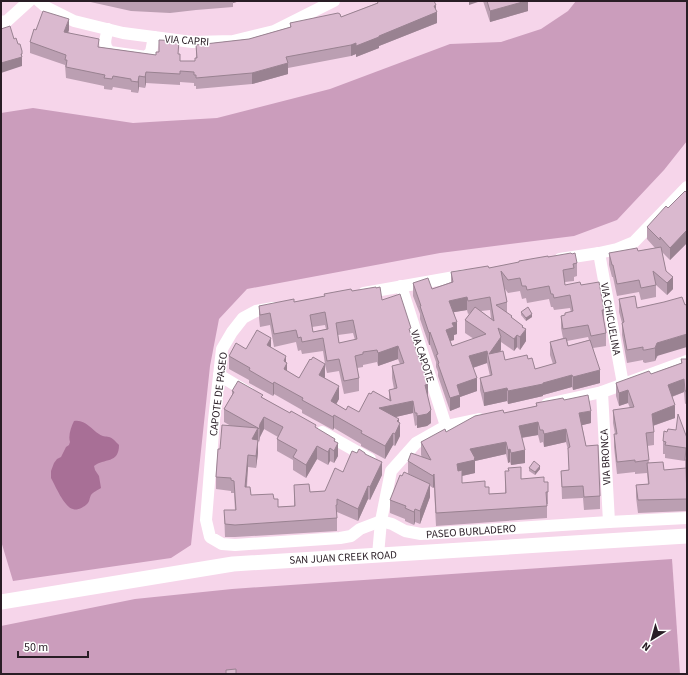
<svg xmlns="http://www.w3.org/2000/svg" width="688" height="675" viewBox="0 0 688 675" font-family="'Source Sans 3',sans-serif">
<style>
.green{fill:#cb9dbc}
.water{fill:#a86f96}
.lines{fill:none;stroke-linecap:round;stroke-linejoin:round}
.minor{stroke:#fff;stroke-width:12}
.major{stroke:#fff;stroke-width:15}
.wall{fill:#bb9fb2;fill-rule:evenodd}
.shaded-wall{fill:#998291}
.building{fill:#dab9cf;stroke:#998291;fill-rule:evenodd}
.labels{text-anchor:middle;stroke-width:3;stroke-linejoin:round;paint-order:stroke}
.street-label{font-size:11px;fill:#291d25;stroke:#fff}
</style>
<rect width="100%" height="100%" fill="#f6d5ea"/>
<g class="green">
<path d="M576,1H687V141L664,170L617,220L574,236L440,253L247,289L219,319L210,366L191,545L171,558L13,581L1,541V113L33,108L133,123L217,118L330,89L450,44L501,42L541,29L568,11Z"/>
<path d="M672,559L680,674H1V626L135,599L232,589Z"/>
</g>
<path class="water" d="M74,421C85,419 91,429 99,434C103,437 105,436 109,437C113,438 116,442 119,445C119,464 104,458 94,466L95,470L99,476L101,488C98,490 93,492 91,495C89,499 90,501 87,504C84,507 77,511 73,509C64,507 55,485 51,478V471L54,463L57,459L61,457L66,447L69,445L70,442C68,436 71,427 74,421Z"/>
<g class="lines">
<g class="minor">
<path d="M39,1L46,7L74,21L123,33L192,42L233,41L274,31L334,1"/>
<path d="M1,22L7,21L29,1"/>
<path d="M108,29C106,37 102,46 110,52L146,57L151,52L154,37"/>
<path d="M599,253L623,384"/>
<path d="M560,259L599,253L617,249L634,242L687,187"/>
<path d="M401,286L446,426"/>
<path d="M364,293L466,275"/>
<path d="M273,308L256,311L243,318L232,332L222,349L214,420L206,520L210,537L222,544L235,545L340,538L351,536L360,529L381,521L392,524L405,531L421,534L609,522L687,518"/>
<path d="M219,375L249,393"/>
<path d="M602,392L609,522"/>
<path d="M547,404L602,392L687,361"/>
<path d="M322,432L370,459"/>
<path d="M378,555L381,521L391,471L416,443L446,426L479,419"/>
</g>
<path class="major" d="M1,602L233,564L687,536"/>
</g>
<g class="wall">
<path d="M86,1H240L233,3V7L196,10L170,13L131,11Z"/>
<path d="M377,1L436,10L437,23L379,46V48L356,57V54L351,56L288,68V74L252,84L196,89V86H194V83L180,82V85L146,83L145,88L139,87L138,93L131,92V90L113,87L112,90L104,89V86L66,78L65,65L30,53V42L36,30H69L68,32L99,47L156,55L179,54L180,61H195L196,58V45L249,39L290,27V23L341,17L377,3Z"/>
<path d="M483,1H528V11L490,22Z"/>
<path d="M687,191V245L686,244L670,260L662,252L666,271L673,289L667,295L656,285V297L641,300L639,292L617,296L613,277H612L609,265V253L638,251L655,248L647,239V227Z"/>
<path d="M572,254L577,263V276L574,277V281L565,282V285H581L604,310V322L606,333V346L593,348L600,383L573,390L572,387L543,395V396L508,404L507,401L484,406L480,390V378L490,376L487,363L473,368L477,391L460,397V407L450,411L438,376V372L436,367V362L430,345H429L420,319V314L413,296V283L432,289L451,282V272L489,268L548,257ZM505,289L508,293L520,291L522,299L526,298L527,303L549,299L551,307H553L554,310L570,308L571,312L565,315L561,316V328L563,338L550,342V355L553,364L535,369L528,359L505,360L499,352L501,350V342L514,351L517,347L520,350L526,341L523,327L512,318L507,313V302ZM467,310L468,314L470,313L465,320V333L474,339L452,346L450,341L454,340V335L457,334L454,312ZM490,310L491,319L481,311ZM588,337L589,340L568,346L567,341Z"/>
<path d="M352,291L382,300L411,334L428,397L431,423L427,426L417,428V425L415,426L413,413L395,417L399,422L400,436L395,446L393,445L385,459L361,446V444L334,428L333,430L302,413V410L274,394L273,396L249,383V380L229,369V356L246,349L271,348L286,362L287,371L299,378L311,360L325,364L323,351L302,354L301,350L298,351L296,342L274,347L270,325L260,327L259,318V306L294,302ZM325,325L326,329L313,332L312,327ZM353,333L355,340L339,343L338,335ZM398,359L400,364L392,366V378L394,389L389,390V399L371,394L359,412L346,410L336,404L339,399L325,378V365L327,373L339,371L344,394L359,391V378L357,368L363,367V365L377,362L378,366Z"/>
<path d="M619,299L637,308L685,305L655,361L645,363L643,362V360L627,363L622,335V323L619,312Z"/>
<path d="M521,312L532,317L526,321L521,315Z"/>
<path d="M681,359H687V403L685,404L684,392L672,397L675,418L653,426L654,432V445L647,446L649,463L664,470L685,469V461L665,458V454H663V441L687,438V511L638,513L636,497V485L648,484L647,473L635,474V472L617,474L614,447V434H615L613,423V410L630,408L628,403L619,406L616,396V383L651,374L681,363Z"/>
<path d="M232,391L263,398L316,428L335,442L338,456L334,463L330,461L328,465L317,459L306,478L293,470V460L277,451V439L278,437L264,429L260,437L259,442L258,441V453L256,468L248,467L247,487L251,495L274,499L278,507L294,506V485L310,492L325,491L343,472L357,453L365,455L382,475L370,500L368,499L358,521L337,512V531L235,537H225L224,510H235L234,493H231V491L216,489V477L220,449L231,426L224,422V409L232,395Z"/>
<path d="M564,400L591,423L582,425L586,446L600,496V509L584,510L583,498L562,499L561,471L569,470L568,450L566,442L544,447L543,442L540,443L538,435L522,438L525,463L511,465L510,462L508,463L506,454L475,461V473L462,476V483L485,487L489,494L505,493V471L521,479L544,482L548,492V504H547V518L436,526L434,487L433,488L430,486V497L420,524L415,522L414,525L405,521V519L390,513V500L402,476L411,475L408,474V461L422,457L421,455V442L446,432L504,413L536,406V403Z"/>
<path d="M686,409H687V430L686,421Z"/>
<path d="M529,468L540,469L535,475L529,471Z"/>
<path d="M1,556L2,563V576H1Z"/>
</g>
<g class="shaded-wall">
<path d="M233,1H240L233,3Z"/>
<path d="M469,1H481L469,5Z"/>
<path d="M525,1H528V11L490,22V11Z"/>
<path d="M436,5V12H437V23L379,46V48L356,57V46L379,36Z"/>
<path d="M69,19V30L64,43V32Z"/>
<path d="M356,43V54L351,56V45Z"/>
<path d="M22,54V66L1,73V63Z"/>
<path d="M288,63V74L252,84V73Z"/>
<path d="M146,72V83L145,88V77Z"/>
<path d="M139,76V87L138,93V82Z"/>
<path d="M686,231V244L670,260V248Z"/>
<path d="M673,277V289L667,295V283Z"/>
<path d="M467,297V310L449,313V301Z"/>
<path d="M532,314V317L526,321V318Z"/>
<path d="M457,322V334L454,335V340L446,342V330L452,323Z"/>
<path d="M523,326V333L526,329V341L520,350V337Z"/>
<path d="M430,332V345H429V333Z"/>
<path d="M687,334V347L657,356L655,361V348L657,343Z"/>
<path d="M517,335V347L514,351V339Z"/>
<path d="M501,337V350L490,365L489,354Z"/>
<path d="M271,338V350L267,345Z"/>
<path d="M398,346V359L378,366V353Z"/>
<path d="M487,351V363L469,369V356Z"/>
<path d="M286,356V364L287,363V375L284,382V361Z"/>
<path d="M325,364V377L319,387V375Z"/>
<path d="M600,370V383L573,390V377Z"/>
<path d="M572,375V387L543,395V396L508,404V391L543,383Z"/>
<path d="M477,378V391L460,397V407L450,411V398L457,385Z"/>
<path d="M684,379V392L668,398V385Z"/>
<path d="M274,382V394L273,396V384Z"/>
<path d="M428,384V397L425,398V385Z"/>
<path d="M339,386V399L331,414V401Z"/>
<path d="M507,388V401L484,406V393Z"/>
<path d="M628,390V403L619,406V393Z"/>
<path d="M413,401V413L379,421V408Z"/>
<path d="M675,405V418L652,426V414Z"/>
<path d="M431,410V423L427,426L417,428V416Z"/>
<path d="M591,411V423L579,426V413Z"/>
<path d="M334,415V428L333,430V417Z"/>
<path d="M264,417V429L260,437L259,442L260,424Z"/>
<path d="M399,419V426L400,423V436L395,446V434L397,421Z"/>
<path d="M538,422V435L519,438V426Z"/>
<path d="M258,428V453L256,468V456L252,439Z"/>
<path d="M566,429V442L544,447V434Z"/>
<path d="M393,433V445L385,459V446Z"/>
<path d="M335,439V447L338,443V456L334,463V441Z"/>
<path d="M506,442V454L475,461V473L457,477V464L470,449Z"/>
<path d="M317,446V459L306,478V465Z"/>
<path d="M330,448V461L328,465V452Z"/>
<path d="M510,449V462L508,463V450Z"/>
<path d="M525,450V463L511,465V453Z"/>
<path d="M248,455V467L245,500V487Z"/>
<path d="M382,462V475L370,500V487Z"/>
<path d="M540,466V469L535,475V472Z"/>
<path d="M434,474V487L433,488V476Z"/>
<path d="M430,484V497L420,524V511Z"/>
<path d="M368,486V499L358,521V509Z"/>
<path d="M415,509V522L414,525V512Z"/>
</g>
<g class="building">
<path d="M377,1H434L436,5L434,6L437,12L379,36V37L356,46V43L351,45L286,57L288,63L252,73L196,78V75H194V72L180,71V74L146,72L145,77L139,76L138,82L131,81V79L113,76L112,79L104,78L105,75L66,67L67,60H65L66,55L30,42L34,29L36,30L43,11L69,19L64,32L99,39L98,47L156,55V52H159V40L179,41L178,54H180V61H195V58H197L196,45L249,39L291,27L290,23L338,13L340,14L341,17L378,3Z"/>
<path d="M487,1H526L490,11Z"/>
<path d="M10,26L14,39L16,38L18,44H20L22,51V54H21L22,57L1,63V29Z"/>
<path d="M685,191L686,192L687,191V232L686,231L670,248L660,237V240L647,227L666,206L668,208Z"/>
<path d="M661,247L666,271L673,277L667,283L653,271L656,285L641,288L639,280L617,284L613,265H612L609,253L637,248L638,251Z"/>
<path d="M571,253L572,254L575,253L577,263L573,264L574,268L563,270L565,285L580,282L581,285L599,282L604,310H602L606,333L591,336L588,325L563,329L561,316L565,315V313L573,311L570,295L554,298L553,294H551L549,286L527,290L526,286H522L520,278L508,280L501,271L507,302L496,305L512,316L511,317L523,326L522,327L526,329L520,337L517,335L514,339L498,328L501,337L489,354L503,351L505,360L527,355L528,359L532,358L535,369L556,363L550,342L566,338L568,346L590,340L600,370L573,377L572,375L543,383V384L508,391L507,388L484,393L480,378L492,375L487,351L469,356L477,378L457,385L460,395L450,398L438,364L439,363L436,355L438,354L430,332L429,333L420,306H421L413,283L428,278L432,289L453,282L451,272L488,266L489,268L519,262V261L548,256V257ZM467,297L468,301L490,297L494,321L475,307L465,320L486,334L452,346L446,330L454,327L452,323L457,322L449,301Z"/>
<path d="M376,287V288L380,287L382,300L400,294L411,328L409,329L419,358H420L427,380L428,384L425,385L431,410L427,414L417,416V413H415L413,401L379,408L399,419L397,421L400,423L395,434L393,433L385,446L361,433L362,431L334,415L333,417L302,400L303,398L274,382L273,384L249,370L250,368L229,356L236,343L246,349L257,330L271,338L267,345L286,356L284,361L287,363L284,369L299,378L310,359L311,360L313,357L325,364L319,375L339,386L331,401L346,410L348,406L359,412L369,393L371,394L373,391L391,401L389,390L397,388L392,366L404,363L398,346L378,353L377,350L363,352V354L355,356L359,378L344,381L339,359L327,361L323,338L302,342L301,337L298,338L296,330L274,334L270,313L260,315L259,306L294,299V302L325,296L324,294L351,289L352,291ZM325,312L328,329L313,332L310,315ZM353,320L357,339L339,343L336,323Z"/>
<path d="M635,296L637,308L664,302L682,297L685,305L687,304V334L657,343L655,348L645,350H643V347L627,350L622,323L624,322L619,299Z"/>
<path d="M528,307L532,314L526,318L521,312Z"/>
<path d="M681,359H687V391H685L684,379L668,385L675,405L652,414L654,432L646,433L649,460L635,462V460L617,462L614,434H617L613,410L634,407L628,390L619,393L616,383L649,371L651,374L682,363Z"/>
<path d="M238,381L263,395L261,397L290,413L291,411L316,425L315,427L335,439L334,441L338,443L334,451L330,448L328,452L317,446L306,465L293,457L297,450L277,439L283,427L264,417L260,424L259,429L258,428L252,439L258,440L256,456L248,455L245,487H250L251,495L273,494L274,499H278V507L295,506L294,485L309,484L310,492L325,491L335,468L343,472L352,451L357,453L359,449L365,453V454L382,462L370,487L368,486L358,509L337,499V505H336L337,518L235,525L225,524L224,510H236L234,481L231,480V478L216,477L218,449H220L222,425L258,428L224,409L234,392L232,391Z"/>
<path d="M588,395L591,411L579,413L586,446L598,445L600,496L584,497L583,486L562,487L561,471L569,470L568,448L570,447L566,429L544,434L543,430H540L538,422L519,426L525,450L511,453L510,449L508,450L506,442L470,449L475,458L474,459L475,460L457,464L458,471L462,470V483L485,481V487H489V494L506,493L505,471H509L508,468L521,467V479L544,477V482H548V492H546L547,506L436,513L434,474L433,476L408,461L411,453L431,460L421,442L445,429L446,432L475,416L503,410L504,413L537,406L536,403L563,398L564,400Z"/>
<path d="M678,414L687,438V460H685L686,448L665,445L666,442L663,441L664,431L667,432L668,429L676,430Z"/>
<path d="M534,461L540,466L535,472L529,468Z"/>
<path d="M663,462L664,470L686,468L687,499L638,500L636,485L649,484L647,463Z"/>
<path d="M404,472L430,484L420,511L415,509L414,512L405,508L406,506L390,500L400,475L402,476Z"/>
<path d="M236,669V674H226V670Z"/>
</g>
<g class="labels">
<g class="street-label">
<text transform="translate(187 40) rotate(4)" y="4">VIA CAPRI</text>
<text transform="translate(611 319) rotate(80)" y="4">VIA CHICUELINA</text>
<text transform="translate(423 356) rotate(72)" y="4">VIA CAPOTE</text>
<text transform="translate(218 394) rotate(-83)" y="4">CAPOTE DE PASEO</text>
<text transform="translate(605 457) rotate(-93)" y="4">VIA BRONCA</text>
<text transform="translate(471 531) rotate(-4)" y="4">PASEO BURLADERO</text>
<text transform="translate(343 557) rotate(-3)" y="4">SAN JUAN CREEK ROAD</text>
</g>
</g>
<rect width="688" height="675" fill="none" stroke="#291d25" stroke-width="4"/>
<g transform="translate(652 639) rotate(217)" stroke="#ffffff" stroke-width="3" paint-order="stroke">
<path d="M0-3L7 15L0 10L-7 15Z" fill="#291d25"/>
<text y="-6" font-size="11" font-weight="bold" text-anchor="middle" fill="#291d25">N</text>
</g>
<path d="M18 651v6h70v-6" fill="none" stroke="#291d25" stroke-width="2"/>
<text x="24" y="651" font-size="12" fill="#291d25" stroke="#ffffff" stroke-width="3" paint-order="stroke">50 m</text>
</svg>
